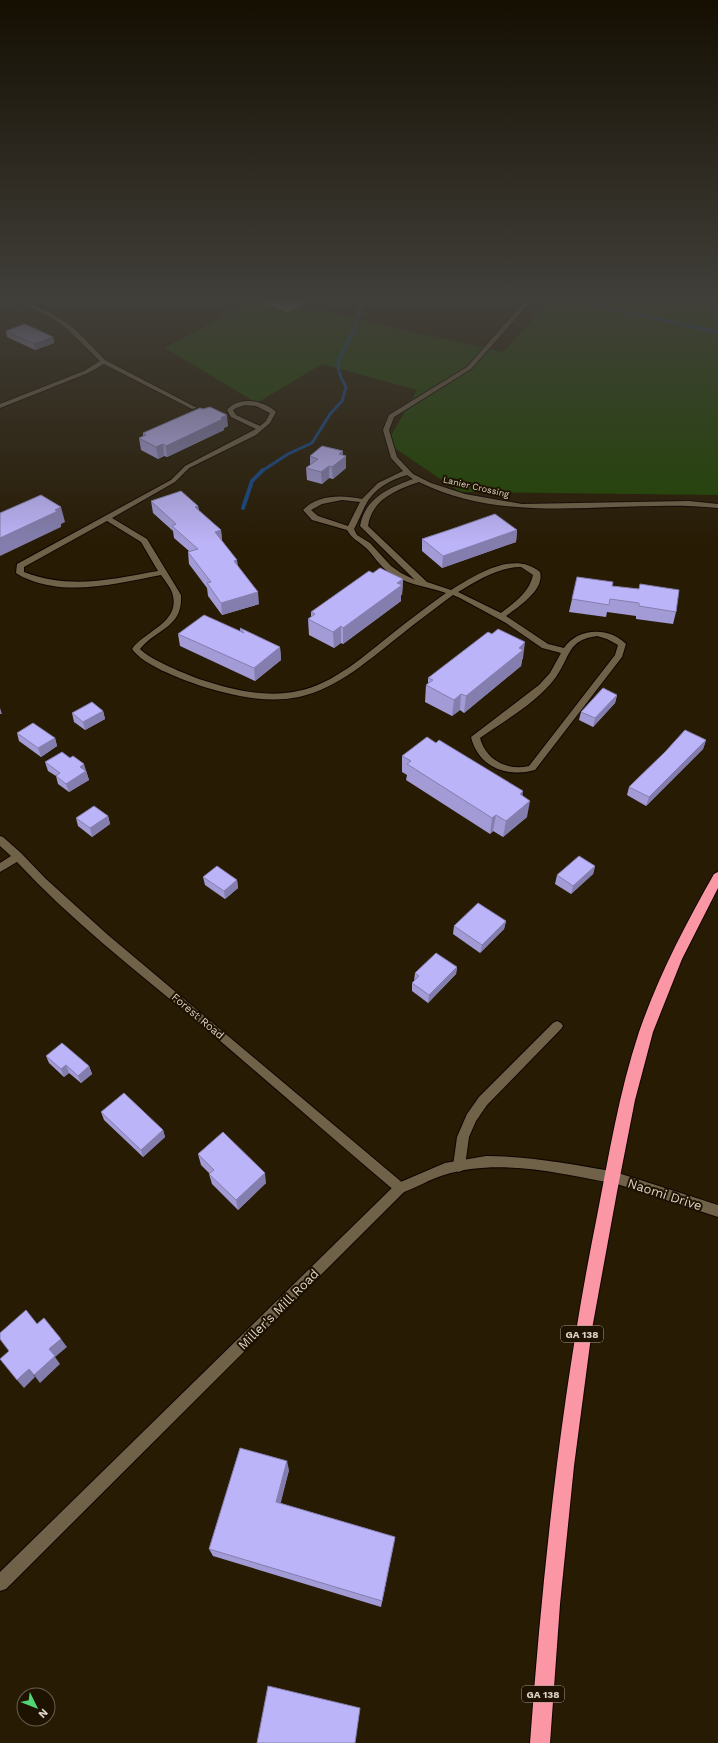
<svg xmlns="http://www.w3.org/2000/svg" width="718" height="1743" viewBox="0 0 718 1743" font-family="'Work Sans',sans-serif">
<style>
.green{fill:#214503}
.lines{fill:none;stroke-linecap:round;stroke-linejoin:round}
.stream-far1{stroke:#164788;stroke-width:3}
.stream{stroke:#164788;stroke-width:4}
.street-casing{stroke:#100500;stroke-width:2}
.secondary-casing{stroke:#100500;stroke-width:2}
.highway-casing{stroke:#100500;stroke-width:2}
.street{fill:#706149;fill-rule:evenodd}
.secondary{fill:#706149;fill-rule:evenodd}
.highway{fill:#fb96a5;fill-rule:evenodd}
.wall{fill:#a29bd5}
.shaded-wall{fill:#847eae}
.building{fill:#bcb4f8;stroke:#847eae}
.labels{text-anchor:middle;stroke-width:4;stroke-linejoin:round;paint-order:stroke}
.far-street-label{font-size:9px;fill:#dcd3c6;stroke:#1e1200}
.shield{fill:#1e1200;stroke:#a3998b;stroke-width:1}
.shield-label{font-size:10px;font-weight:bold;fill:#dcd3c6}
.street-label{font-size:11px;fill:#dcd3c6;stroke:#1e1200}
.near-street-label{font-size:13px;fill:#dcd3c6;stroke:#1e1200}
</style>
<rect width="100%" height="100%" fill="#271b04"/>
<path class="green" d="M252,300H273L503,352L551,300H718V495L460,492L387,443L417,390L322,364L257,403L165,348Z"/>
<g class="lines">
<g class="stream-far1">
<path d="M570,300L718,332"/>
<path d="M262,471L288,454L312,443L330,414L342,401L346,387C331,361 340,359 351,336C356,325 359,312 363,300"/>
</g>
<path class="stream" d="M243,508L252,481L263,470"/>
<defs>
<g id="street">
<path d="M14,300H21L47,311L67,323L78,332L105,360L197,408L192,409L104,364L88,373L0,408V404L84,371L100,361L63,325L43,313Z"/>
<path d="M526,300H532L471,369L394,417L389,430L397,457L413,474L431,483L465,494L522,504L689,501L718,504V508C620,498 511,528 419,482C396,490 372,499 368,526L427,582L451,590C476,575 513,550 540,572C545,590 518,607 506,616L548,644L564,648C577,628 609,626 626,644L622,657L535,770C507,778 478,767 471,737L539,685L550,673L561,653L542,648L506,623L460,598L453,595C436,608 419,620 402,634C371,658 339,688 299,697C265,704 230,695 198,685C179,678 143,665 132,649C145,631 179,623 173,596C172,589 165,581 161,575C119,583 71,596 30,580C25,578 20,576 16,573L17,564L171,480L185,466L256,429L231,417L227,410C239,396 264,400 276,412L270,423L256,435L189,468L175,482L112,518L147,539L181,595C183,628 157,628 140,649C150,660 188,675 202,680C233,690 266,698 298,691C334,684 365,655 393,633C410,619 428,606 446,593C426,586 404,585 386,570C378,564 373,554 365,547C358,541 352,539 347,530L312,520L303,510C318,494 343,495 362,499L378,483L403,471L391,458L383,430L389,415L467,367ZM245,405L256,406L270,413L266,421L260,426L236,415L233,410L236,408ZM407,475L413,479C389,488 365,498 360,526L415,580L401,573L391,566L370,543L357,535L354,529C358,522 361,514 365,506C373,489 390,480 407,475ZM342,500L360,502L348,526L318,516L311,510L322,504ZM107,521L141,542L158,571C112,579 70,590 24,572V567ZM521,567L533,575C529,593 515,602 501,613L458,592C477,581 498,567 521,567ZM597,636L607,639L618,645L615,655L529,766C507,771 486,760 480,738C505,720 537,703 556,677C571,656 567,640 597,636Z"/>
<path d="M0,836L3,837L21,853L46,879L108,935L404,1184L406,1188L404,1192L400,1194L396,1192C330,1136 264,1078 198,1022C136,971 72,921 17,862L0,872V863L11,856L0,846Z"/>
<path d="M557,1021L561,1023L563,1026L561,1029L487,1105L476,1121L469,1137L465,1166L463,1170L459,1172L455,1170L453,1166L457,1137L467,1114L479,1097L553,1023Z"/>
<path d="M612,1171L718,1205V1217L608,1181L606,1177L608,1173Z"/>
</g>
<path id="secondary" d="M486,1156C529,1156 570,1164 612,1171L616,1173L618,1177L616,1181L612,1183C558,1173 498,1158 444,1175C430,1179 418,1187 404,1192L6,1589L0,1591V1572L396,1184L445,1163Z"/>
<path id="highway" d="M718,872V888L682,959L653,1032L635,1100L617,1192L592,1329L574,1466L560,1604L550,1743H530C543,1566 562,1390 597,1216C609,1155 619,1092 639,1032C658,977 685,925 714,874Z"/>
</defs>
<use href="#street" class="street-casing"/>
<use href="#secondary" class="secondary-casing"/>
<use href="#highway" class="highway-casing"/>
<use href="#street" class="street"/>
<use href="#secondary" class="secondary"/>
<use href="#highway" class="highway"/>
</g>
<g class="wall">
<path d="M266,300H315L287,312L266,303Z"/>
<path d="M316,300H327L322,302Z"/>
<path d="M6,331L53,337L54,343L35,350L7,337Z"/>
<path d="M228,426L224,428V430L167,457L164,456L158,459L141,450L139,438L143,436V433Z"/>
<path d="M343,455L346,456V468L333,479L329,478L322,484L307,480L306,468L310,465V456Z"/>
<path d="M151,501L198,506L199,511L221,530L222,541L238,566L259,604L222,615L208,596L207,588L189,564L188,552L189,551L174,538L173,531L153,513Z"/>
<path d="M452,529L517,530L516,542L442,568L422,551V539Z"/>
<path d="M373,573L403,579L402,595H401V601L343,644L341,643L334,648L309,635L308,619L311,618V612Z"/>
<path d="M612,586L676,612L673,624L636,619V616L607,612L606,617L569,612L572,599Z"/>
<path d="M240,628L280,647L281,660L255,681L180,646L178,634L240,632Z"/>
<path d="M523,658L522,660L521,666L464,713L460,710L452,716L425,702L426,685L428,684V678Z"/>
<path d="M617,695L615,703L593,727L579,720L581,712Z"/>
<path d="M103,711L105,719L85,730L74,722L72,713Z"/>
<path d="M17,733L55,738L57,746L41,757L19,741Z"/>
<path d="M706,740L703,749L646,806L627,795L629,787L665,752Z"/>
<path d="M402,756L523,796L527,817L503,837L493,831L490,834L406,780L407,775L402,772Z"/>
<path d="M45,762L86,771L89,780L69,792L58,784L56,776L48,771Z"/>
<path d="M108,816L110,824L92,837L78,826L76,818Z"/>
<path d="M595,866L593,874L571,894L555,884L557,875Z"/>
<path d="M203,877L237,880L238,888L225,899L205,885Z"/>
<path d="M506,921L504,929L480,953L453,934L454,926Z"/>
<path d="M457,967L456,974L428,1003L412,991V983L414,981L415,973Z"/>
<path d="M46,1056L89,1066L92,1074L81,1083L69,1073L64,1077L49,1063Z"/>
<path d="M101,1112L163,1130L165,1137L143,1157L104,1120Z"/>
<path d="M198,1154L266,1183L238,1210L212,1184L209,1174H210L201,1165Z"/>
<path d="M289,1470L280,1503L395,1537L381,1607L213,1556L209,1549Z"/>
</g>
<g class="shaded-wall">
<path d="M286,300H315L287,312Z"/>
<path d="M322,300H327L322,302Z"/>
<path d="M53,337L54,343L35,350L34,344Z"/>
<path d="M227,415L228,426L224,428V430L167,457L166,446Z"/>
<path d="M163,444L164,456L158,459L156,447Z"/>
<path d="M343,451V458L346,456V468L333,479L332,467L339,454Z"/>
<path d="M329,466V478L322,484L321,472Z"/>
<path d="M198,506L200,518L195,507Z"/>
<path d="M61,507L65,522L61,524V527L0,556V538Z"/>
<path d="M221,530L222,542L215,532Z"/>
<path d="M517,530L516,542L442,568L443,556Z"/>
<path d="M237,560L239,572L234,561Z"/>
<path d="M403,579L402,595H401V601L343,644V628Z"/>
<path d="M258,592L259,604L222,615L221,603Z"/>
<path d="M341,626V643L334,648L333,632Z"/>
<path d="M525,642L523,658L522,660L521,666L464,713L466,696Z"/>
<path d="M280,647L281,660L255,681L254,668Z"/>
<path d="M461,694L460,710L452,716L454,700Z"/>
<path d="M617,695L615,703L593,727L595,718Z"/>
<path d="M0,708L2,714H0Z"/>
<path d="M103,711L105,719L85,730L83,722Z"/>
<path d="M55,738L57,746L41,757L38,748Z"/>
<path d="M706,740L703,749L646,806L649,797Z"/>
<path d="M84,764L89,780L69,792L66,784L80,767Z"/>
<path d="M523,791L521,807L520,794Z"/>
<path d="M530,801L527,817L503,837L506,821Z"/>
<path d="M496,815L493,831L490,834L492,818Z"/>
<path d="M108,816L110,824L92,837L90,828Z"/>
<path d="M595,866L593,874L571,894L573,886Z"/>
<path d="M237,880L238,888L225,899L224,891Z"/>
<path d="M506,921L504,929L480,953L482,945Z"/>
<path d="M457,967L456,974L428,1003L429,995Z"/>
<path d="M66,1065L69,1073L64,1077L61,1069Z"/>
<path d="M89,1066L92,1074L81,1083L78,1076Z"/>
<path d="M163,1130L165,1137L143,1157L141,1150Z"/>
<path d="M265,1173L266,1183L238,1210L236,1200Z"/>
<path d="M61,1339L67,1347L55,1357L60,1364L40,1383L34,1375L49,1349Z"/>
<path d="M29,1369L35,1377L24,1388L17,1380Z"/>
<path d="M287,1461L289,1470L279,1510L276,1502Z"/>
<path d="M395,1537L394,1544L381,1607L382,1601Z"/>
</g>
<g class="building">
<path d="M25,324L53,337L34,344L6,331Z"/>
<path d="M210,407L227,415L221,418L223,419L166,446L163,444L156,447L139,438L146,435L143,433L200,408L203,409Z"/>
<path d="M322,446L343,451L339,454L346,456L332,467L329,466L321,472L306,468L318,459L310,456Z"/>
<path d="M181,491L198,506L195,507L221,530L215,532L237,560L234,561L258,592L221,603L207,583L211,582L188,552L198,549L172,526L176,524L151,501Z"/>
<path d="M41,495L61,507L55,510L58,511L0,538V513Z"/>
<path d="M495,514L517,530L443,556L422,539L452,529Z"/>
<path d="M380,568L403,579L397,583L402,585L343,628L341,626L333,632L308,619L315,614L311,612L369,571L373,573Z"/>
<path d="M577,577L613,582L612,586L639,589L640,584L679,590L676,612L639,606V603L610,599L609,605L572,599Z"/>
<path d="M204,615L244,633L240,628L280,647L254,668L178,634Z"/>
<path d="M498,629L525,642L519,648L523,650L466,696L461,694L454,700L426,685L433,680L428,678L488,632L492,634Z"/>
<path d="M603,688L617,695L595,718L581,712Z"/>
<path d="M92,702L103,711L83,722L72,713Z"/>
<path d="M33,723L55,738L38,748L17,733Z"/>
<path d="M685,730L706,740L649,797L629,787L665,752Z"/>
<path d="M427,737L436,743L439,740L523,791L520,794L530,801L506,821L496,815L492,818L407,764L411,761L402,756Z"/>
<path d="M62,752L70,758L73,756L84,764L80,767L86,771L66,784L56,776L60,773L45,762Z"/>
<path d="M94,806L108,816L90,828L76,818Z"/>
<path d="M579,856L595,866L573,886L557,875Z"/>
<path d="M217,866L237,880L224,891L203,877Z"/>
<path d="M478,903L506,921L482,945L454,926Z"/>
<path d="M436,953L457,967L429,995L412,983L419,976L415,973Z"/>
<path d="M62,1043L89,1066L78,1076L66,1065L61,1069L46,1056Z"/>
<path d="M124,1093L163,1130L141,1150L101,1112Z"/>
<path d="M223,1132L265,1173L236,1200L209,1174L214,1170L198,1154Z"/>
<path d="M26,1310L37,1324L44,1318L61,1339L49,1349L55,1356L34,1375L29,1369L17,1380L0,1359L9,1351L0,1339V1333Z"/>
<path d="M240,1448L287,1461L276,1502L395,1537L382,1601L209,1549Z"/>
<path d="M268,1686L360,1708L355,1743H257Z"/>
</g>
<linearGradient id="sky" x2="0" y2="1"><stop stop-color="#150f02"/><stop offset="0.55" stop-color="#413f3a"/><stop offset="1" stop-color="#413f3a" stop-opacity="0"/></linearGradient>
<rect width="718" height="544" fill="url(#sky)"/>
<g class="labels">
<g class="far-street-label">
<text transform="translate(476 487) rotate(13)" y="3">Lanier Crossing</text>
</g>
<g class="shield">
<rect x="561" y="1326" width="42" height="16" rx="3"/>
<rect x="522" y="1686" width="42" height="16" rx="3"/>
</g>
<g class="shield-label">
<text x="582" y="1338">GA 138</text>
<text x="543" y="1698">GA 138</text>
</g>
<g class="street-label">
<text transform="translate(198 1016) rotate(40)" y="4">Forest Road</text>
</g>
<g class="near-street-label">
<text transform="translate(665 1194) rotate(18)" y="5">Naomi Drive</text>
<text transform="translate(278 1309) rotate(-45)" y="5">Miller's Mill Road</text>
</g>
</g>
<g transform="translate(36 1707) rotate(133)"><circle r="19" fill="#1e1200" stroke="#6a5f4f"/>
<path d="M0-3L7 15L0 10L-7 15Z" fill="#50d675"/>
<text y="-6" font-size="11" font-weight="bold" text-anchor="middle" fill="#dcd3c6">N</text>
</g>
</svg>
